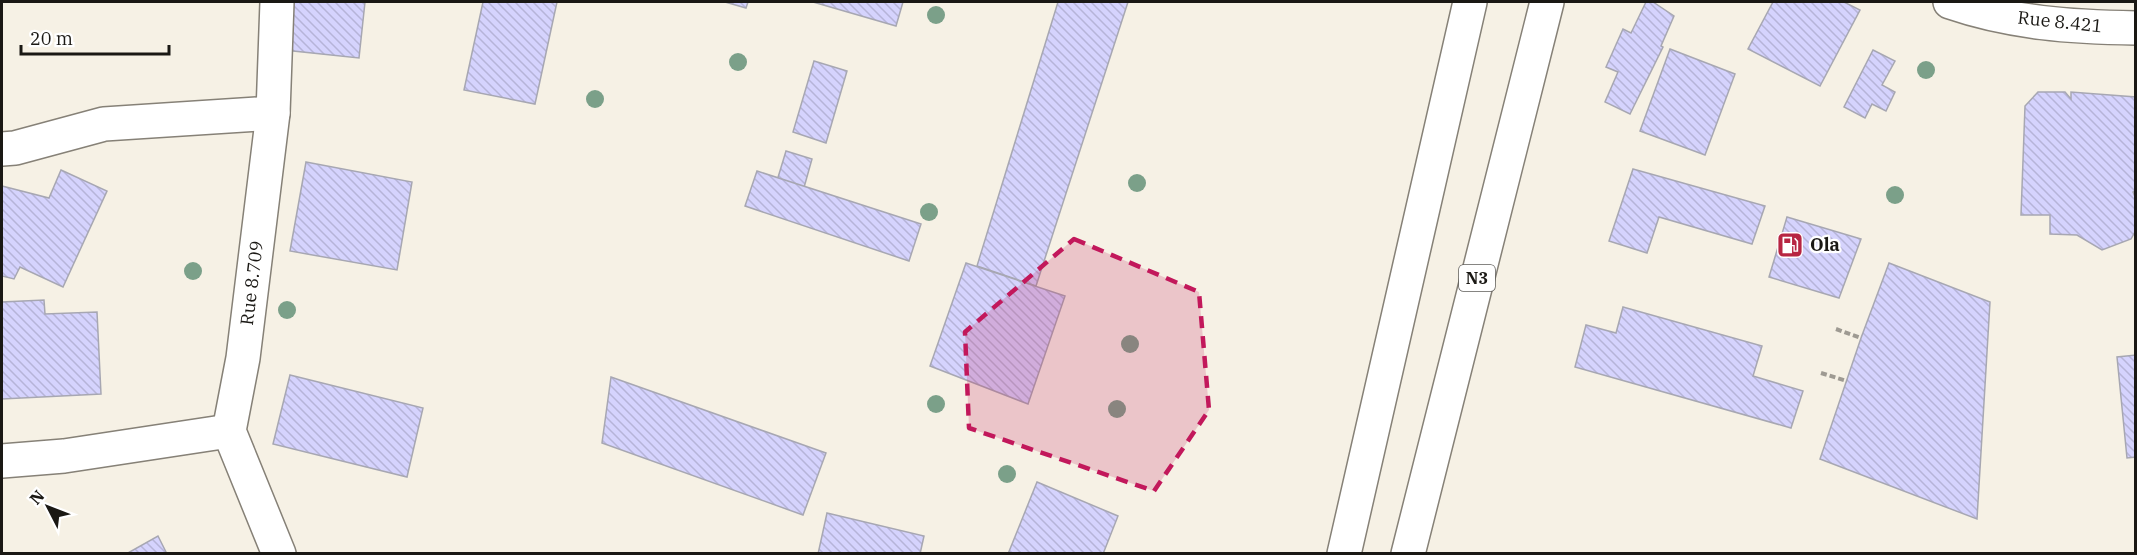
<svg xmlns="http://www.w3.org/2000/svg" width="2137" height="555" viewBox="0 0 2137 555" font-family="'IBM Plex Serif',serif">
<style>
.building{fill:url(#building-back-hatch);stroke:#a7a7b2;stroke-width:1.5}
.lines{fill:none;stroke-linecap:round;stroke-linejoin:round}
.minor-casing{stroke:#868177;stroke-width:36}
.trunk-casing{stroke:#868177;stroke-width:36}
.path{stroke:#9e9a92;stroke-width:4;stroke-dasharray:6 3;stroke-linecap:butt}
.minor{stroke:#fff;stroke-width:33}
.trunk{stroke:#fff;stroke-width:33}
.tree{fill:#7ba089}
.marked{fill:#c2185b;fill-opacity:0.2;stroke:#c2185b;stroke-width:4.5;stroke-dasharray:12 8;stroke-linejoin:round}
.labels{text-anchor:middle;stroke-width:4.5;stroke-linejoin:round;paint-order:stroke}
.shield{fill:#fff;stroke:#5f5d5a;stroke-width:1.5}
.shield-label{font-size:16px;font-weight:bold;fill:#1a1814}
.street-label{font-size:18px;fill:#1a1814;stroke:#fff}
.poi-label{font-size:18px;font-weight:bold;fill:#1a1814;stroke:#fff;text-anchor:start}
</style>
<defs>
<pattern id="building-back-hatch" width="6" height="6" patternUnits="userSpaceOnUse" patternTransform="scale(1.5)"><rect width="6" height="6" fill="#d5d3fd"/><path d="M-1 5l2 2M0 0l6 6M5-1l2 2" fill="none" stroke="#b6b4d8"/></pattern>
</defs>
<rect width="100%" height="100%" fill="#f6f1e5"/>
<g class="building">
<path d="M290,2H365L359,58L284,50Z"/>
<path d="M483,2H557L535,104L464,90Z"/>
<path d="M725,2H748L746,8Z"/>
<path d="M813,2H903L896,26Z"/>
<path d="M1058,2H1128L1036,286L977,266Z"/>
<path d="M1646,2H1653L1674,16L1661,46L1663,47L1630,114L1605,102L1618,72L1606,67L1623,29L1631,33Z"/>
<path d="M1773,2H1844L1860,10L1820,86L1748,49Z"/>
<path d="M1670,49L1735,74L1705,155L1640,131Z"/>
<path d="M1873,50L1895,61L1882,85L1895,92L1886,111L1872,104L1865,118L1844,107Z"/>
<path d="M814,61L847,71L826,143L793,132Z"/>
<path d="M2038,92H2065L2071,99V92L2136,97V190L2133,192L2136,199V230L2131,239L2102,250L2077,235L2050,234V215H2021L2025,106Z"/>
<path d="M786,151L812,159L803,191L776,184Z"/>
<path d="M306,162L412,182L397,270L290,251Z"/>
<path d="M1633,169L1765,206L1752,244L1659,217L1647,253L1609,241Z"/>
<path d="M61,170L107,191L63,287L20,267L14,279L2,276V186L49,198Z"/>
<path d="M757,171L921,224L909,261L745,206Z"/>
<path d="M1787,217L1861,239L1839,298L1769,277Z"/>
<path d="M966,263L1065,296L1028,404L930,366Z"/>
<path d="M1889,263L1990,302L1977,519L1820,459L1861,338Z"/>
<path d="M44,300L45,314L97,312L101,394L2,399V302Z"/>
<path d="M1623,307L1762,346L1753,376L1803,391L1791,428L1575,367L1586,325L1616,333Z"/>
<path d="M2136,355V457L2127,458L2117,357Z"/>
<path d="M290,375L423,408L407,477L273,444Z"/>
<path d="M611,377L826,453L803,515L602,443Z"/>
<path d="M1037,482L1118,516L1103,554H1008Z"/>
<path d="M827,513L924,536L920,554H818Z"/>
<path d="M158,536L167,554H126Z"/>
</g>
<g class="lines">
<defs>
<g id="minor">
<path d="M277,2L273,113L243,358L229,431L279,554"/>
<path d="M1950,2C2011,23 2071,27 2136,28"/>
<path d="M2,149L15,148L104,124L273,113"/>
<path d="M2,461L64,456L229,431"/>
</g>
<g id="trunk">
<path d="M1344,554L1470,2"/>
<path d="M1408,554L1547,2"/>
</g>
</defs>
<use href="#minor" class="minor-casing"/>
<use href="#trunk" class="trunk-casing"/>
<g class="path">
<path d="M1836,329L1861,338"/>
<path d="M1821,373L1847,381"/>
</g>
<use href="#minor" class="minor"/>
<use href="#trunk" class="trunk"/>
</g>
<g class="tree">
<circle cx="936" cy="15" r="9"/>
<circle cx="738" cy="62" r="9"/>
<circle cx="1926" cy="70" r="9"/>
<circle cx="595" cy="99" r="9"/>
<circle cx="1137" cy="183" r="9"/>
<circle cx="1895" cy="195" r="9"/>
<circle cx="929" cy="212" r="9"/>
<circle cx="193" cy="271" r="9"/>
<circle cx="287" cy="310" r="9"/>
<circle cx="1130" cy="344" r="9"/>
<circle cx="936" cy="404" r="9"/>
<circle cx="1117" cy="409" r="9"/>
<circle cx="1007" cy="474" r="9"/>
</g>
<path class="marked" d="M1074,239L1199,292L1209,410L1154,491L969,428L965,332Z"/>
<defs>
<symbol id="fuel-square" viewBox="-11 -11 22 22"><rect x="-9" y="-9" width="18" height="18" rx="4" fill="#b72542" stroke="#fff"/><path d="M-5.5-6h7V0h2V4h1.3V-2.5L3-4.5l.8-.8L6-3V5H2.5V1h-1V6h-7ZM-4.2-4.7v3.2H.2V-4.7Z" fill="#fff"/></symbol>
</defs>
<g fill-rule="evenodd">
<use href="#fuel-square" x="1775" y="230" width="30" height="30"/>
</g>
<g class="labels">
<rect class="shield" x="1459" y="265" width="36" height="26" rx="4.5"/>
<g class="shield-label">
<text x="1477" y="284">N3</text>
</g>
<g class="street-label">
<text transform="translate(2060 22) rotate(6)" y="6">Rue 8.421</text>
<text transform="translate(252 283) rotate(-83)" y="6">Rue 8.709</text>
</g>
<g class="poi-label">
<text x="1810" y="251">Ola</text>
</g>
</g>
<rect width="2137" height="555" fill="none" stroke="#1a1814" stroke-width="6"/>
<g transform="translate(48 507) rotate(312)" stroke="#ffffff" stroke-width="4.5" paint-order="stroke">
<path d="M0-4.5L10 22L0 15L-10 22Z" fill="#1a1814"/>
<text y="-9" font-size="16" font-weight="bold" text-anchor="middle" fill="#1a1814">N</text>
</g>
<path d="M21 45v9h148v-9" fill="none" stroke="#1a1814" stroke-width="3"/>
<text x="30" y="45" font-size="18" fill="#1a1814" stroke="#ffffff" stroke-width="4.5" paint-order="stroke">20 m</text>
</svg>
